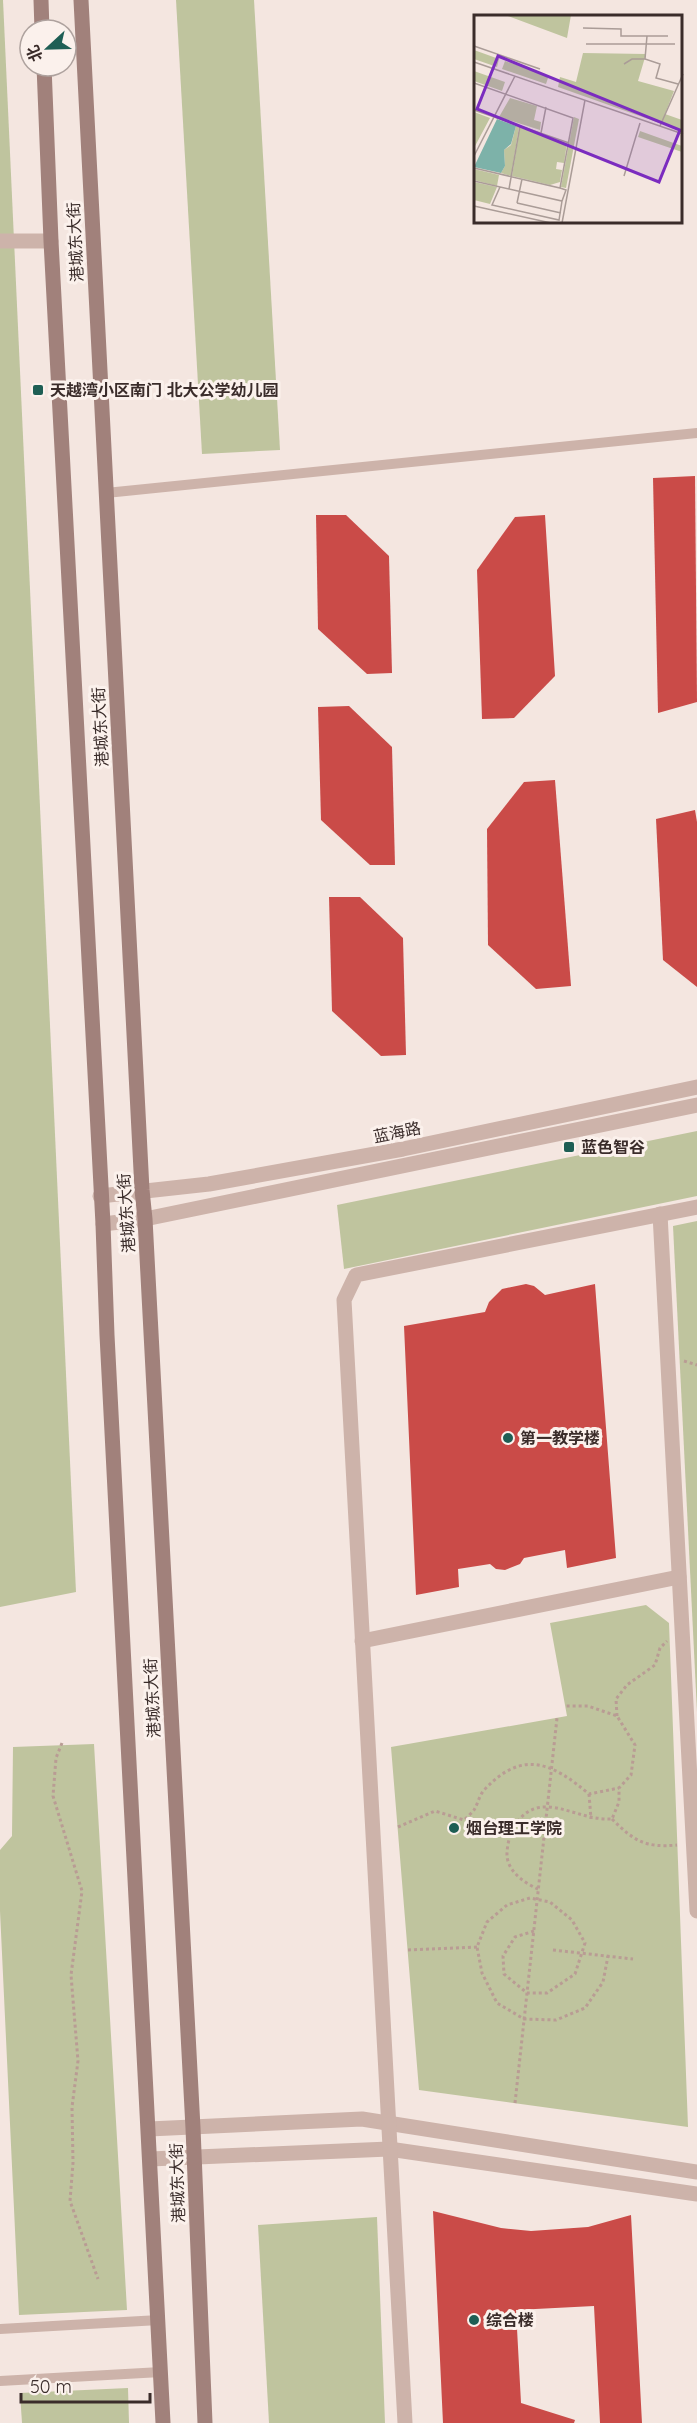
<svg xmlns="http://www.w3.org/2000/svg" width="697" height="2423" viewBox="0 0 697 2423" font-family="Quicksand,'Noto Sans SC',sans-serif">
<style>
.green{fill:#bfc49e}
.building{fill:#ca4b48}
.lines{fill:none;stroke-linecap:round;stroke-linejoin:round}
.path{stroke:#b99c94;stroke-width:3;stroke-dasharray:3 3;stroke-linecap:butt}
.service{stroke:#cdb3aa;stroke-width:10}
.minor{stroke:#cdb3aa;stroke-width:15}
.tertiary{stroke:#cdb3aa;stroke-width:15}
.secondary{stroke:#a1817b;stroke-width:15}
.poi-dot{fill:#1e5e54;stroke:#fbf1ec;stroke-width:2}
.labels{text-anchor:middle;stroke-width:6;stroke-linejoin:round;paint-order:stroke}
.street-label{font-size:16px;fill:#3a2c2a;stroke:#fbf1ec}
.poi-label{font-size:16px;font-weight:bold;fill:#3a2c2a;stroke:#fbf1ec;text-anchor:start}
.inset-road{fill:none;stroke:#aa9c97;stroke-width:1.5}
.view{fill:#7b2cbf;fill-opacity:0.15;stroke:#7b2cbf;stroke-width:3}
.inset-edge{fill:none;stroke:#3a2c2a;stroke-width:3}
</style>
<rect width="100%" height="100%" fill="#f4e6e0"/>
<g class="green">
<path d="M0,0H3L76,1592L0,1607Z"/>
<path d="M176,0H254L280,450L202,454Z"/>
<path d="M697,1131V1196L344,1269L337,1205Z"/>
<path d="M697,1221V1712L673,1226Z"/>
<path d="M646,1605L669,1623L688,2127L419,2090L391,1747L567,1716L550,1623Z"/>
<path d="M94,1744L127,2310L19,2315L0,1911V1850L12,1836L13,1747Z"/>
<path d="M377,2217L385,2423H269L258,2225Z"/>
<path d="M128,2388L129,2423H22L20,2393Z"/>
</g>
<g class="building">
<path d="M695,476L697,702L658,713L653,478Z"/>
<path d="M316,515H346L389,556L392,673L367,674L318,629Z"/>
<path d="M545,515L555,676L514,718L482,719L477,570L515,517Z"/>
<path d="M349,706L392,747L395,865H370L321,820L318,707Z"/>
<path d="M555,780L571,986L536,989L488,945L487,829L524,782Z"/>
<path d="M695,810L697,822V987L663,960L656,819Z"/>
<path d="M329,897H360L403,938L406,1055L381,1056L332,1011Z"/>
<path d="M526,1284L534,1286L545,1295L595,1284L616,1558L567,1568L565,1550L524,1558L520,1564L505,1570L496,1569L490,1564L458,1569L459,1587L416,1595L404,1326L485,1312L489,1302L502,1289Z"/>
<path d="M433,2211L501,2228L531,2231L588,2227L631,2215L642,2423H600L594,2306L516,2310L521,2403L575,2420L574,2423H443Z"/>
</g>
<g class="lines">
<g class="path">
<path d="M684,1361L697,1365"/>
<path d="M617,1716L616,1699L627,1685L655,1665L660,1648L667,1641"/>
<path d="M62,1743L56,1758L53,1796L82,1891L71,1975L78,2061L72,2107L73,2163L70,2201L98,2279"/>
<path d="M589,1794L591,1819"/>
<path d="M612,1819C634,1841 645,1848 677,1845"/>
<path d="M398,1827L435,1811L464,1820C468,1817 471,1813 474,1810C478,1804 479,1795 485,1789C523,1749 552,1763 589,1794L619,1788"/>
<path d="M538,1889C524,1883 506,1870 507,1853C508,1830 522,1805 549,1807C571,1809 588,1820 612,1819L619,1802V1788L631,1775L635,1745L617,1716L588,1706H565"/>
<path d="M534,1931L515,1937L503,1956L504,1974L527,1993H547L575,1974L585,1943L572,1920L550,1902L530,1898L507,1905L487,1922L477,1947L482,1973L497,2003L524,2019L556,2020L585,2008L603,1982L608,1956"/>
<path d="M408,1950L477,1947"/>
<path d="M553,1950L633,1959"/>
<path d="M515,2103L557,1718"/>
</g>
<g class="service">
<path d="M106,493L697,433"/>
<path d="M0,2329L159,2320"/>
<path d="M0,2381L161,2372"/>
</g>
<g class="minor">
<path d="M0,241H51"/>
<path d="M660,1214L697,1911"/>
<path d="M362,1641L679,1577"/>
<path d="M149,2129L362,2119L697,2172"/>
<path d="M150,2159L389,2149L697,2194"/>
<path d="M405,2423L344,1300L356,1275L697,1207"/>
</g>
<g class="tertiary">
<path d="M100,1196L209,1184L403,1149L697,1087"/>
<path d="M103,1224L145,1219L697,1105"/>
</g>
<g class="secondary">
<path d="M41,0L42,30"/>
<path d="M81,0L142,1190L145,1219L193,2128L205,2423"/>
<path d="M44,66L51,241L103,1224L107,1335L163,2423"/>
</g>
</g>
<g class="poi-dot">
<rect x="32" y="384" width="12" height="12" rx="3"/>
<rect x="563" y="1141" width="12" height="12" rx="3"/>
<circle cx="508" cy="1438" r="6"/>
<circle cx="454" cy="1828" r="6"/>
<circle cx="474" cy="2320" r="6"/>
</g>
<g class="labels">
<g class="street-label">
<text transform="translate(75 242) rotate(-93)" y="6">港城东大街</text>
<text transform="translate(100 727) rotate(-93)" y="6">港城东大街</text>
<text transform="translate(397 1132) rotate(-11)" y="6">蓝海路</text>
<text transform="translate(126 1213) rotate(-94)" y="6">港城东大街</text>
<text transform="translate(152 1698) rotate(-93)" y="6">港城东大街</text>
<text transform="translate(177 2183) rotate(-92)" y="6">港城东大街</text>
</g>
<g class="poi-label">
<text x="50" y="396">天越湾小区南门 北大公学幼儿园</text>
<text x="581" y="1153">蓝色智谷</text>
<text x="520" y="1444">第一教学楼</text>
<text x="466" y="1834">烟台理工学院</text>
<text x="486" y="2326">综合楼</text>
</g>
</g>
<g transform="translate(474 15)">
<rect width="208" height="208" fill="#f4e6e0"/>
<path d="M31,0H97L93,23ZM0,35L25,44L23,52L0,44ZM109,38L172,39L164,66L200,76L191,99L208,105V116L84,72L86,62L102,67ZM31,46L67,58L74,63L72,69L28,54ZM0,56L31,67L28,76L0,66ZM36,83L63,91L60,105L67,107L66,115L25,102ZM0,97L16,103L0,133ZM100,102L105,104L92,173L87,172ZM42,111L45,112L37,161L27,158L31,151L30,135L37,130ZM46,112L93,128L90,148L83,147L82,154L88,155L86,167L76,170L38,161ZM166,116L208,131V137L164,122ZM0,154L25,160L23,171L0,165ZM0,167L23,172L16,189L0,185Z" fill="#bfc49e"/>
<path d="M23,104L42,111L37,129L30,135L31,151L27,158L0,152Z" fill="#7db2a9"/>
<path class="inset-road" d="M109,13L147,14V21H173L171,44L186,49L182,63L204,69M173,21H194M112,29H201M0,31L66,54M0,47L209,119M150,49L158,44H171M0,68L99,103L86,173L0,153M0,95L95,128M186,111L209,59M67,118L72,92M0,141L41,61M150,161L166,108M0,166L88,186L92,175L86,173M26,172L18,190L85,205L88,186M35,174L46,111M43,188L87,198M43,188L48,164M0,191L77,208M88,208L111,85"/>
<path class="view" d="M24,41L206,115L185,167L3,94Z"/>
<rect width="208" height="208" class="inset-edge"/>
</g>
<g transform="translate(48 48) rotate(248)"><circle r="28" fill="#fbf1ec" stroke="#aea29e" stroke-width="1.5"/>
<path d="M0-4.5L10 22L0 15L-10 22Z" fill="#1e5e54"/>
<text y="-9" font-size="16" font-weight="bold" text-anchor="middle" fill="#3a2c2a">北</text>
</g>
<path d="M21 2393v9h129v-9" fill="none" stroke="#3a2c2a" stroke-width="3"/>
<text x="30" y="2393" font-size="18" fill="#3a2c2a" stroke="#fbf1ec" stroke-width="4.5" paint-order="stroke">50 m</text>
</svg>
